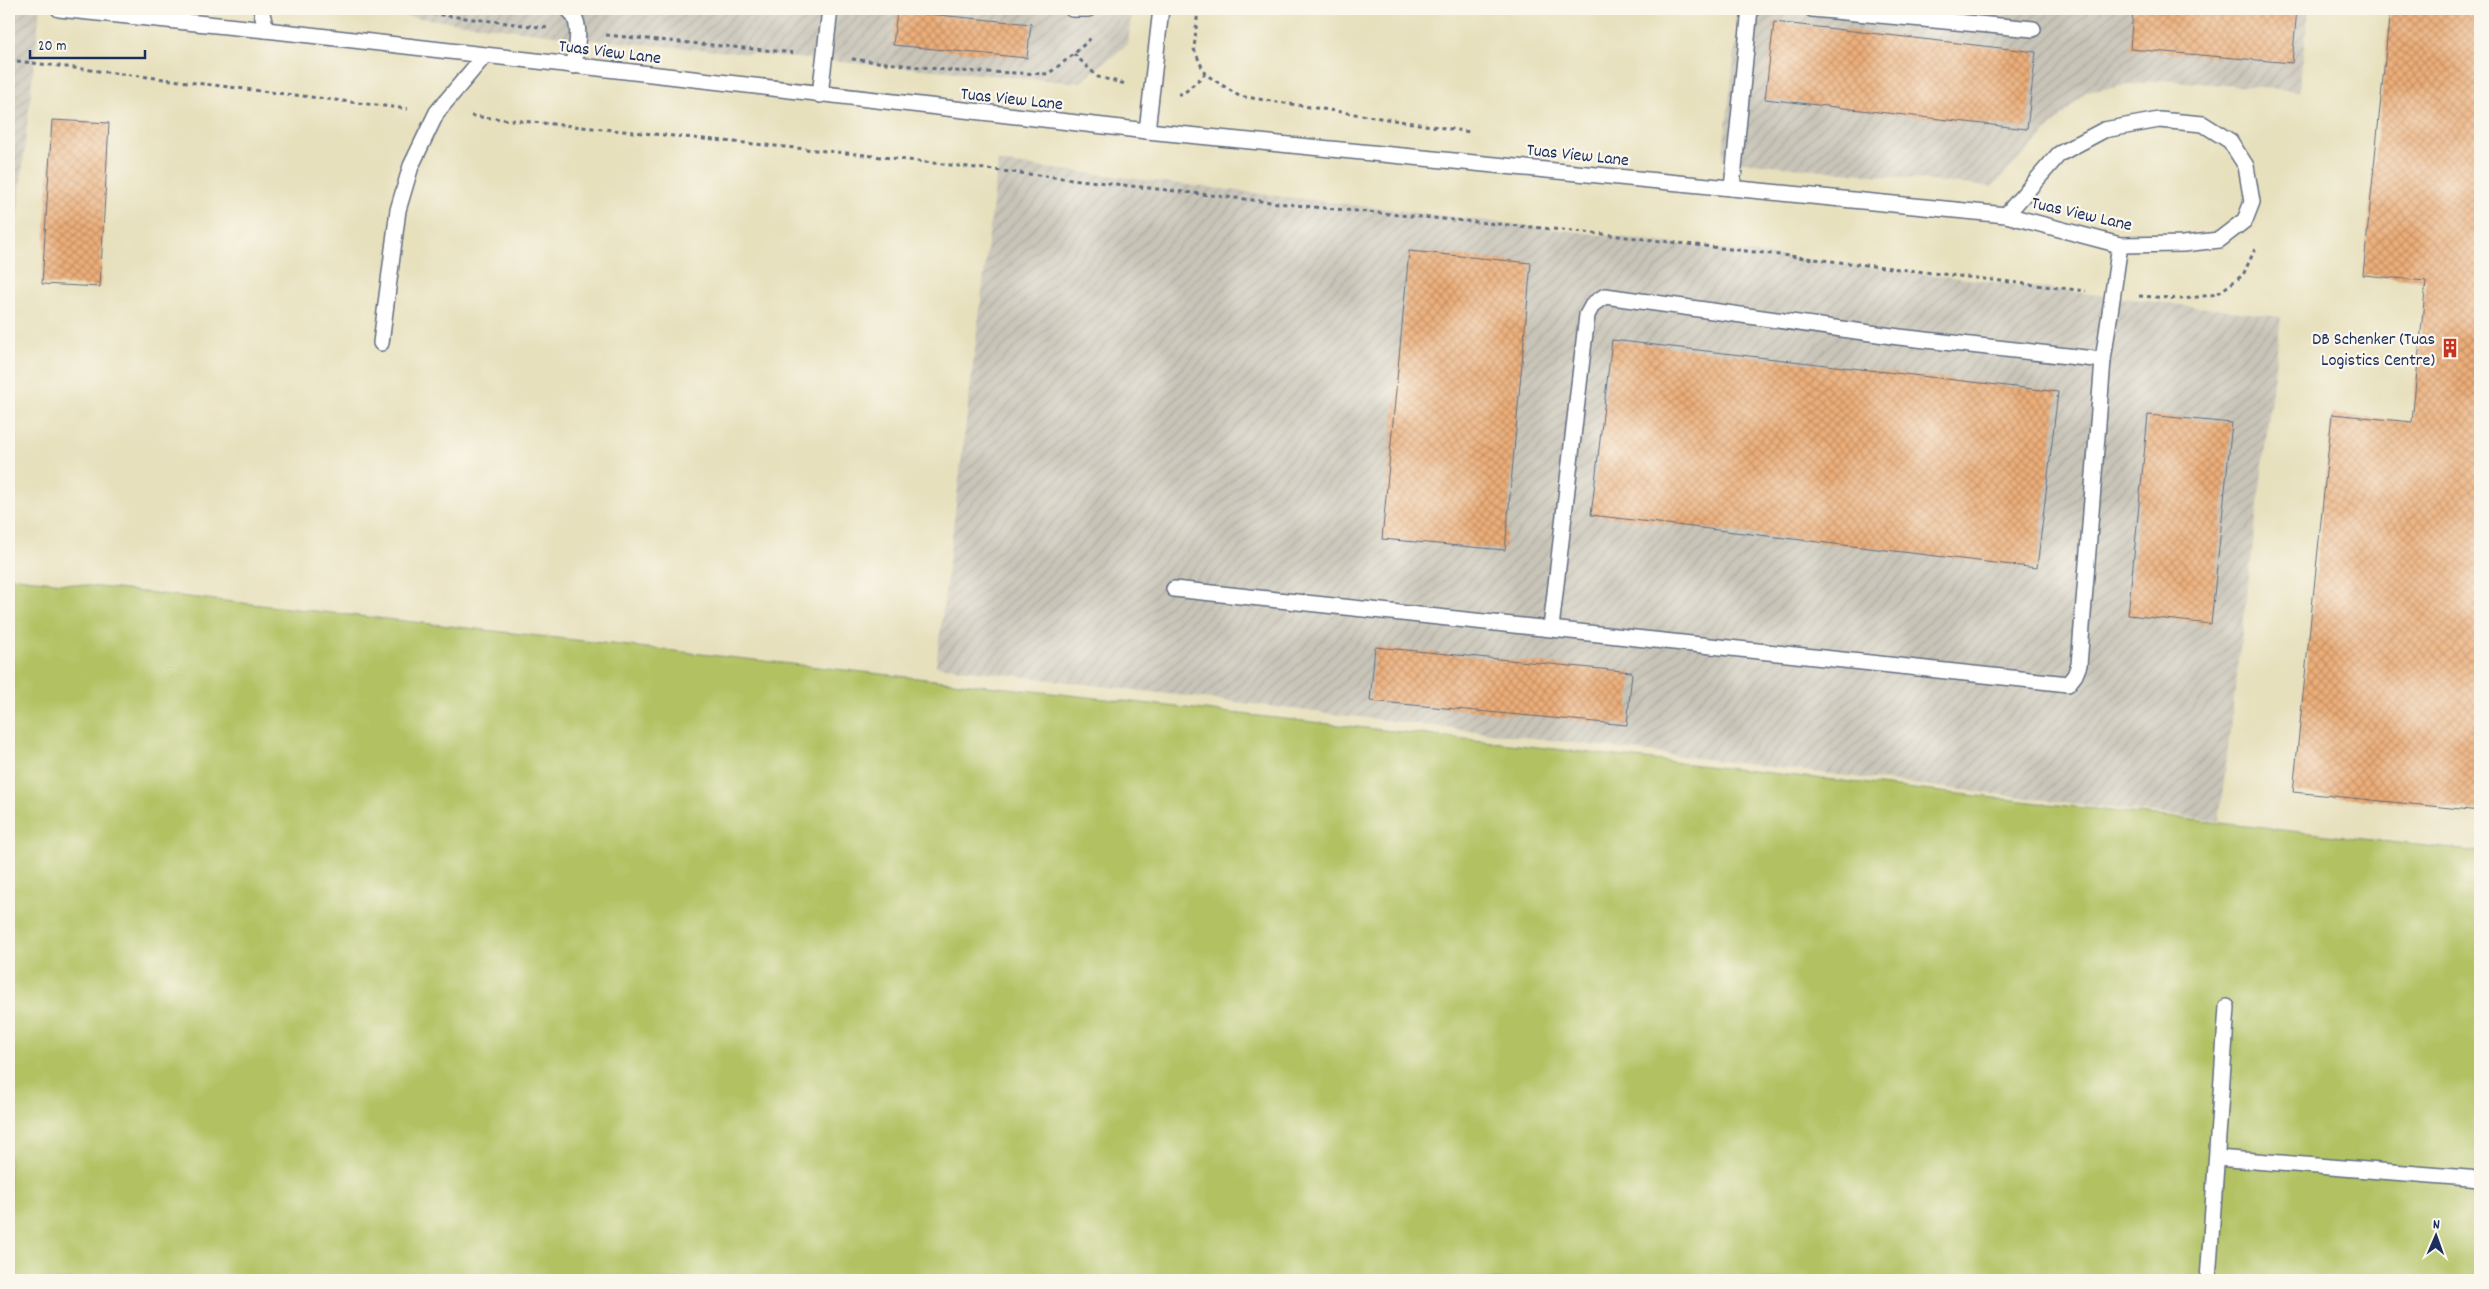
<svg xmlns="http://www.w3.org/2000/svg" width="2489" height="1289" viewBox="0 0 2489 1289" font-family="Dekko,sans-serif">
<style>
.industrial{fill:url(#industrial-furrows)}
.green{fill:#b2c264;stroke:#667861}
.building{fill:url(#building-cross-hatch)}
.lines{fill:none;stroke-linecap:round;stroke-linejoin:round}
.service-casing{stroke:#626d7f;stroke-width:18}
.path{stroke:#626d7f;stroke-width:3;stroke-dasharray:4 4;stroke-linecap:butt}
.service{stroke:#fff;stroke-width:15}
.labels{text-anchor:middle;stroke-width:4.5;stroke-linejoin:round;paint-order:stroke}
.street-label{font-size:18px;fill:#1b2f5e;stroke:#fbf7ec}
.poi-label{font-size:18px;fill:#1b2f5e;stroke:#fbf7ec;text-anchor:end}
</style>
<defs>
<pattern id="industrial-furrows" width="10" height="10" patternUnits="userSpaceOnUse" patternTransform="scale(1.25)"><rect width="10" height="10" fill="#c8c4b8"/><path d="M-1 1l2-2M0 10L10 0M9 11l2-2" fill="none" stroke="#aba9a1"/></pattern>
<pattern id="building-cross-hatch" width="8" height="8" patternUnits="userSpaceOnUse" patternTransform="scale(1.25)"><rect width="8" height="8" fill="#edae78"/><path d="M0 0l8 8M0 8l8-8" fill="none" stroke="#bf8e66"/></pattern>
</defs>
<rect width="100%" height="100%" fill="#fbf7ec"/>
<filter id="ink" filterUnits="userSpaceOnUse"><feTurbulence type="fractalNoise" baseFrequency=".02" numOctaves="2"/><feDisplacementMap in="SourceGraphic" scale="10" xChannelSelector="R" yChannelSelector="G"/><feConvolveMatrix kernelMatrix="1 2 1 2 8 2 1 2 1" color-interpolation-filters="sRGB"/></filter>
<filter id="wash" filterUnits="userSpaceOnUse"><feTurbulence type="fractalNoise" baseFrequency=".0096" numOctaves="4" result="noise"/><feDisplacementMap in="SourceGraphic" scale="20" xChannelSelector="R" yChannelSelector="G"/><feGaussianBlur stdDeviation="1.12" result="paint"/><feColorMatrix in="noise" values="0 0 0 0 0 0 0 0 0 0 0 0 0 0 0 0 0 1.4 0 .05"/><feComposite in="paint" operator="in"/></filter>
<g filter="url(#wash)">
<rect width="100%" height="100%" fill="#e7e0bd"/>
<g class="industrial">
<path d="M9,9H40L9,290Z"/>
<path d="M348,9H1132L1128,44L1079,83L593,40Z"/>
<path d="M1740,9H2309L2299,91L2161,80L2086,92L1992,187L1722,160Z"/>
<path d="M998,162L2281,317L2219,821L936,666Z"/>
</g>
<path class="green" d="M9,577L2480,852V1280H9Z"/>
<g id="blocks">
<g class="building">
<path d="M2133,9H2297L2292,63L2130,49Z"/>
<path d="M2390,9H2480V811L2293,792L2332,414L2412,422L2426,281L2363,275Z"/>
<path d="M897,11L1031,24L1027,58L893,45Z"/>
<path d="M1774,22L2036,52L2027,129L1765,99Z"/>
<path d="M52,120L109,123L100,287L42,284Z"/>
<path d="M1409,251L1531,263L1505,550L1382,539Z"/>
<path d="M1612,340L2058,392L2037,568L1591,515Z"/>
<path d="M2148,415L2232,423L2211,624L2128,615Z"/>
<path d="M1375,647L1632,672L1627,725L1370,701Z"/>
</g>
</g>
</g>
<g filter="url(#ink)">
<use href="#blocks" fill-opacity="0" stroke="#626d7f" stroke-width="1"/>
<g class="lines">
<defs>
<g id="service">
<path d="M59,9L266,30L1147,131L2006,215L2120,245L2183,244L2219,240L2245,220L2252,202L2246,166L2230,141L2203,124L2159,120L2104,130L2059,154L2006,215"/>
<path d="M261,9L266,30"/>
<path d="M568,9C584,22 576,47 574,66"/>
<path d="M1072,9H1088"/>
<path d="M1812,9L2033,29"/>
<path d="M820,95L830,9"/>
<path d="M1147,131L1161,9"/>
<path d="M1732,188L1750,9"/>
<path d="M381,343L398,210L411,166L437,112L485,55"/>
<path d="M1174,589L2068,684L2075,675L2079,665L2103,360L2120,245"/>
<path d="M1551,628L1587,315L1593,304L1605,296L1899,337L2103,360"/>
<path d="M2217,1158L2480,1179"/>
<path d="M2208,1280L2227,1007"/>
</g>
</defs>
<use href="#service" class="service-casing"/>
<g class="path">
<path d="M392,9L548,28"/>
<path d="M1198,9L1194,49L1205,74L1239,96L1470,132"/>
<path d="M606,35L796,53"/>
<path d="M1074,54L1098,77L1126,84"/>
<path d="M9,56L13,9"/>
<path d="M852,59L955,71L1048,74L1074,54L1092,37"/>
<path d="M9,60L408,109"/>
<path d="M1178,94H1183L1205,74"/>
<path d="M471,116L856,154L1313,207L1585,232L2086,291"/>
<path d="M2139,296L2184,299L2217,294L2243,275L2255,249"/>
</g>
<use href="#service" class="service"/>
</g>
</g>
<defs>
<symbol id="building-bare" viewBox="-9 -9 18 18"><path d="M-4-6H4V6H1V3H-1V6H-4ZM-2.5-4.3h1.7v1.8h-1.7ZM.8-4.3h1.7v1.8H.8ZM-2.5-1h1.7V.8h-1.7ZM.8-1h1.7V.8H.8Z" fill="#c8321e" stroke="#fbf7ec" stroke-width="2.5" paint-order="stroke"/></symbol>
</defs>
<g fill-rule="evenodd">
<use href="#building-bare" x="2436" y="334" width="28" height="28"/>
</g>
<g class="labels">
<g class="street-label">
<text transform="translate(610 51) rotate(7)" y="6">Tuas View Lane</text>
<text transform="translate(1012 98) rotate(6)" y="6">Tuas View Lane</text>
<text transform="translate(1578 154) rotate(6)" y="6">Tuas View Lane</text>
<text transform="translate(2082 213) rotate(13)" y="6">Tuas View Lane</text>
</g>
<g class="poi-label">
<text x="2435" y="344">DB Schenker (Tuas<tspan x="2435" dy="21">Logistics Centre)</tspan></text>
</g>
</g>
<rect width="2489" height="1289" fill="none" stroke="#fbf7ec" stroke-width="30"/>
<g transform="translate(2436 1236) rotate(2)" stroke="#fbf7ec" stroke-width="4" paint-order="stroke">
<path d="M0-4L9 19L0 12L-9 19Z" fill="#1b2f5e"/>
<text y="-8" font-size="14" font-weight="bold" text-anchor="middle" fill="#1b2f5e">N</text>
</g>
<path d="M30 50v8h115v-8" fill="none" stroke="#1b2f5e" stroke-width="2.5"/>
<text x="38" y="50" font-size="15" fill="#1b2f5e" stroke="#fbf7ec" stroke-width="4" paint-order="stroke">20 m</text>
</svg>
